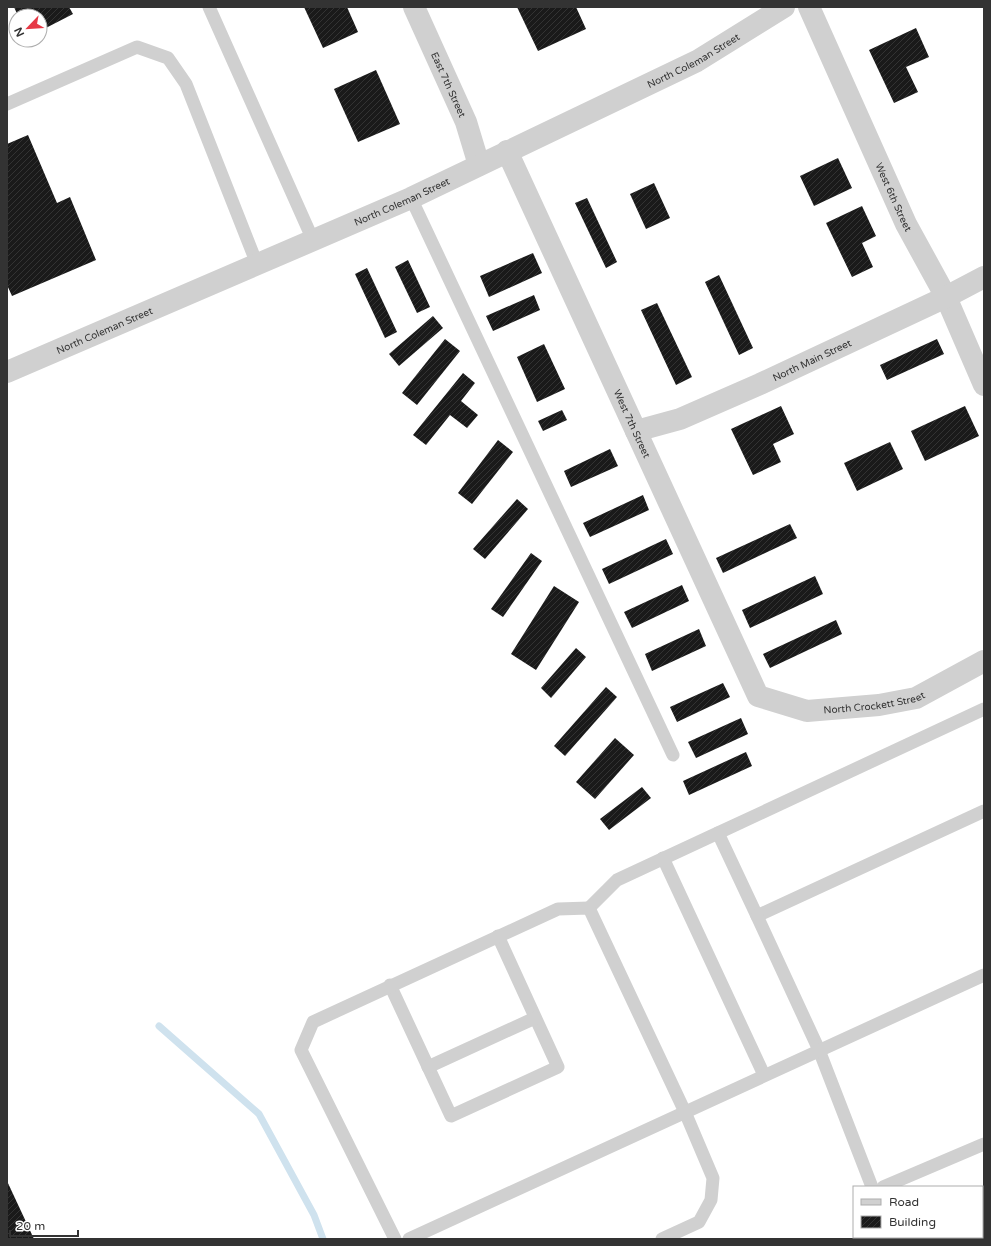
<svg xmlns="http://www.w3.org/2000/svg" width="991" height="1246" viewBox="0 0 991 1246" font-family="'Varela Round',sans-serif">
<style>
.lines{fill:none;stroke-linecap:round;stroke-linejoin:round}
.stream{stroke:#cfe2ee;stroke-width:7}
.building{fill:url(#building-hatch)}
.service{stroke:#d0d0d0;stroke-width:13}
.minor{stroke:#d0d0d0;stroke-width:22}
.tertiary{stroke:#d0d0d0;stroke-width:22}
.labels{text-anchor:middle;stroke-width:4;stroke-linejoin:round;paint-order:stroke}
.street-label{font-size:10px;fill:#333;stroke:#fff}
</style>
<defs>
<pattern id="building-hatch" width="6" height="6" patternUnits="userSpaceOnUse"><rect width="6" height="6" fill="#1a1a1a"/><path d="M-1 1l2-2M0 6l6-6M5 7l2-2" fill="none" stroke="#333"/></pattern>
</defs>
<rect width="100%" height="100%" fill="#fff"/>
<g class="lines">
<path class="stream" d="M159,1026L259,1114L314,1215L323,1239"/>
</g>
<g class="building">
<path d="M14,7H69L73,14L40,31V16H18Z"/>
<path d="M304,7H347L358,32L323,48Z"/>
<path d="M517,7H576L586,29L538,51Z"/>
<path d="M916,28L929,57L906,67L918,92L894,103L869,50Z"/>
<path d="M376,70L400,124L358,142L334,89Z"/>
<path d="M28,135L57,203L70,197L96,260L12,296L7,285V144Z"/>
<path d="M838,158L852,188L814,206L800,176Z"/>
<path d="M654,183L670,218L646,229L630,194Z"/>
<path d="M587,198L617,262L606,268L575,203Z"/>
<path d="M862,206L876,236L862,243L873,267L852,277L826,223Z"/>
<path d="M533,253L542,273L489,297L480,276Z"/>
<path d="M408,260L430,307L417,313L395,267Z"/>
<path d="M367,268L397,332L385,338L355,274Z"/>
<path d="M719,275L753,348L739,355L705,282Z"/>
<path d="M534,295L540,310L493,331L486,316Z"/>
<path d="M657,303L692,377L676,385L641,310Z"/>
<path d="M433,316L443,328L399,366L389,354Z"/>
<path d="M445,339L460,351L417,405L402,393Z"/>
<path d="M937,339L944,354L887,380L880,365Z"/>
<path d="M544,344L565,389L537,402L517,357Z"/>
<path d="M463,373L475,383L461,401L478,415L467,428L450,415L426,445L413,435Z"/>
<path d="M781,406L794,434L773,444L781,462L753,475L731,429Z"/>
<path d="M965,406L979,436L925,461L911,431Z"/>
<path d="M562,410L567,420L543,431L538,421Z"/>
<path d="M498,440L513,452L472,504L458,493Z"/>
<path d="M890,442L903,469L857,491L844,463Z"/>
<path d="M610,449L618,466L571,487L564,471Z"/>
<path d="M643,495L649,510L590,537L583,523Z"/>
<path d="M517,499L528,509L485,559L473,549Z"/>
<path d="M790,524L797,538L723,573L716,558Z"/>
<path d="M666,539L673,554L609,584L602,569Z"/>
<path d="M531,553L542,561L503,617L491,609Z"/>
<path d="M815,576L823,594L750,628L742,610Z"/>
<path d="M682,585L689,601L632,628L624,612Z"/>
<path d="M554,586L579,602L536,670L511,654Z"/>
<path d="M836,620L842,634L770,668L763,654Z"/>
<path d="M699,629L706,646L652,671L645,654Z"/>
<path d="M576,648L586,657L551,698L541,688Z"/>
<path d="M723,683L730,697L677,722L670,707Z"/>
<path d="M606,687L617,697L565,756L554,746Z"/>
<path d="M741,718L748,734L696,758L688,742Z"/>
<path d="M615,738L634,755L595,799L576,782Z"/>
<path d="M746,752L752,766L689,795L683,781Z"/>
<path d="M642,787L651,798L609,830L600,819Z"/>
<path d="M7,1181L34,1239H7Z"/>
</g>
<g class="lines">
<g class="service">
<path d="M209,7L313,240"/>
<path d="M7,104L137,47L168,58L186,84L257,264"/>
<path d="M411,198L673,755"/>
<path d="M984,709L718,833L757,916L984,811"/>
<path d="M663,858L764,1075"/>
<path d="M589,908L617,880L718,833"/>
<path d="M757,916L819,1050L872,1187"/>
<path d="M390,985L451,1116L558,1067L498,936"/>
<path d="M428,1067L535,1018"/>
<path d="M883,1187L984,1144"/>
<path d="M982,1226L984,1225"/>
<path d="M894,1237L895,1239"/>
<path d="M395,1239L301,1050L313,1022L558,909L589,908L685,1112L713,1178L711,1200L699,1222L662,1239"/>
<path d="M409,1239L984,975"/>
<path d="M926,1239L934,1237"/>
</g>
<g class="minor">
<path id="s1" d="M414,7L466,122L479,165"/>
<path id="s2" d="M809,7L906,224L946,297L984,385"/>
<path id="s3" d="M507,151L758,696L807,711L879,705L916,698L984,661"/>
<path id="s4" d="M636,431L680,419L760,384L946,297L984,277"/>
</g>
<path class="tertiary" id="s5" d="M7,372L411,198L697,61L784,7"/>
</g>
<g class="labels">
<g class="street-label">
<text dy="4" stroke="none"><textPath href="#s5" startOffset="754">North Coleman Street</textPath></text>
<text dy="4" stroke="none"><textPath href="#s1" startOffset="85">East 7th Street</textPath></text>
<text dy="4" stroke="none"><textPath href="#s2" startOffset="208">West 6th Street</textPath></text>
<text dy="4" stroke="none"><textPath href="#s5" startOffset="430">North Coleman Street</textPath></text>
<text dy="4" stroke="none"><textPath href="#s5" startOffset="106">North Coleman Street</textPath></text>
<text dy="4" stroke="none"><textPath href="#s4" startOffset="190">North Main Street</textPath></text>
<text dy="4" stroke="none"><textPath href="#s3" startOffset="300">West 7th Street</textPath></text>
<text dy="4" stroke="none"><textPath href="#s3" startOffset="719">North Crockett Street</textPath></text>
</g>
</g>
<rect width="991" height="1246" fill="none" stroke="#333333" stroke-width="16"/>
<rect x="853" y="1186" width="130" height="52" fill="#ffffff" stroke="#adadad"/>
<rect x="861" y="1199" width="20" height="6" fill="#d0d0d0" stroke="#adadad"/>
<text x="889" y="1206" font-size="12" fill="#333333">Road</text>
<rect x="861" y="1216" width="20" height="12" fill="url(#building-hatch)" stroke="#adadad"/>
<text x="889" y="1226" font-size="12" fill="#333333">Building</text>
<g transform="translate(28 28) rotate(245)"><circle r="19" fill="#ffffff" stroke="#adadad"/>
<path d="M0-3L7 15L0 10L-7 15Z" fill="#e63946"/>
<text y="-6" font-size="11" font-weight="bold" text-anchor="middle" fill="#333333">N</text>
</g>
<path d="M10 1230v6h68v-6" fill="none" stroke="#333333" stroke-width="2"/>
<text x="16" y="1230" font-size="12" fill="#333333" stroke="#ffffff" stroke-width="3" paint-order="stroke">20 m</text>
</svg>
